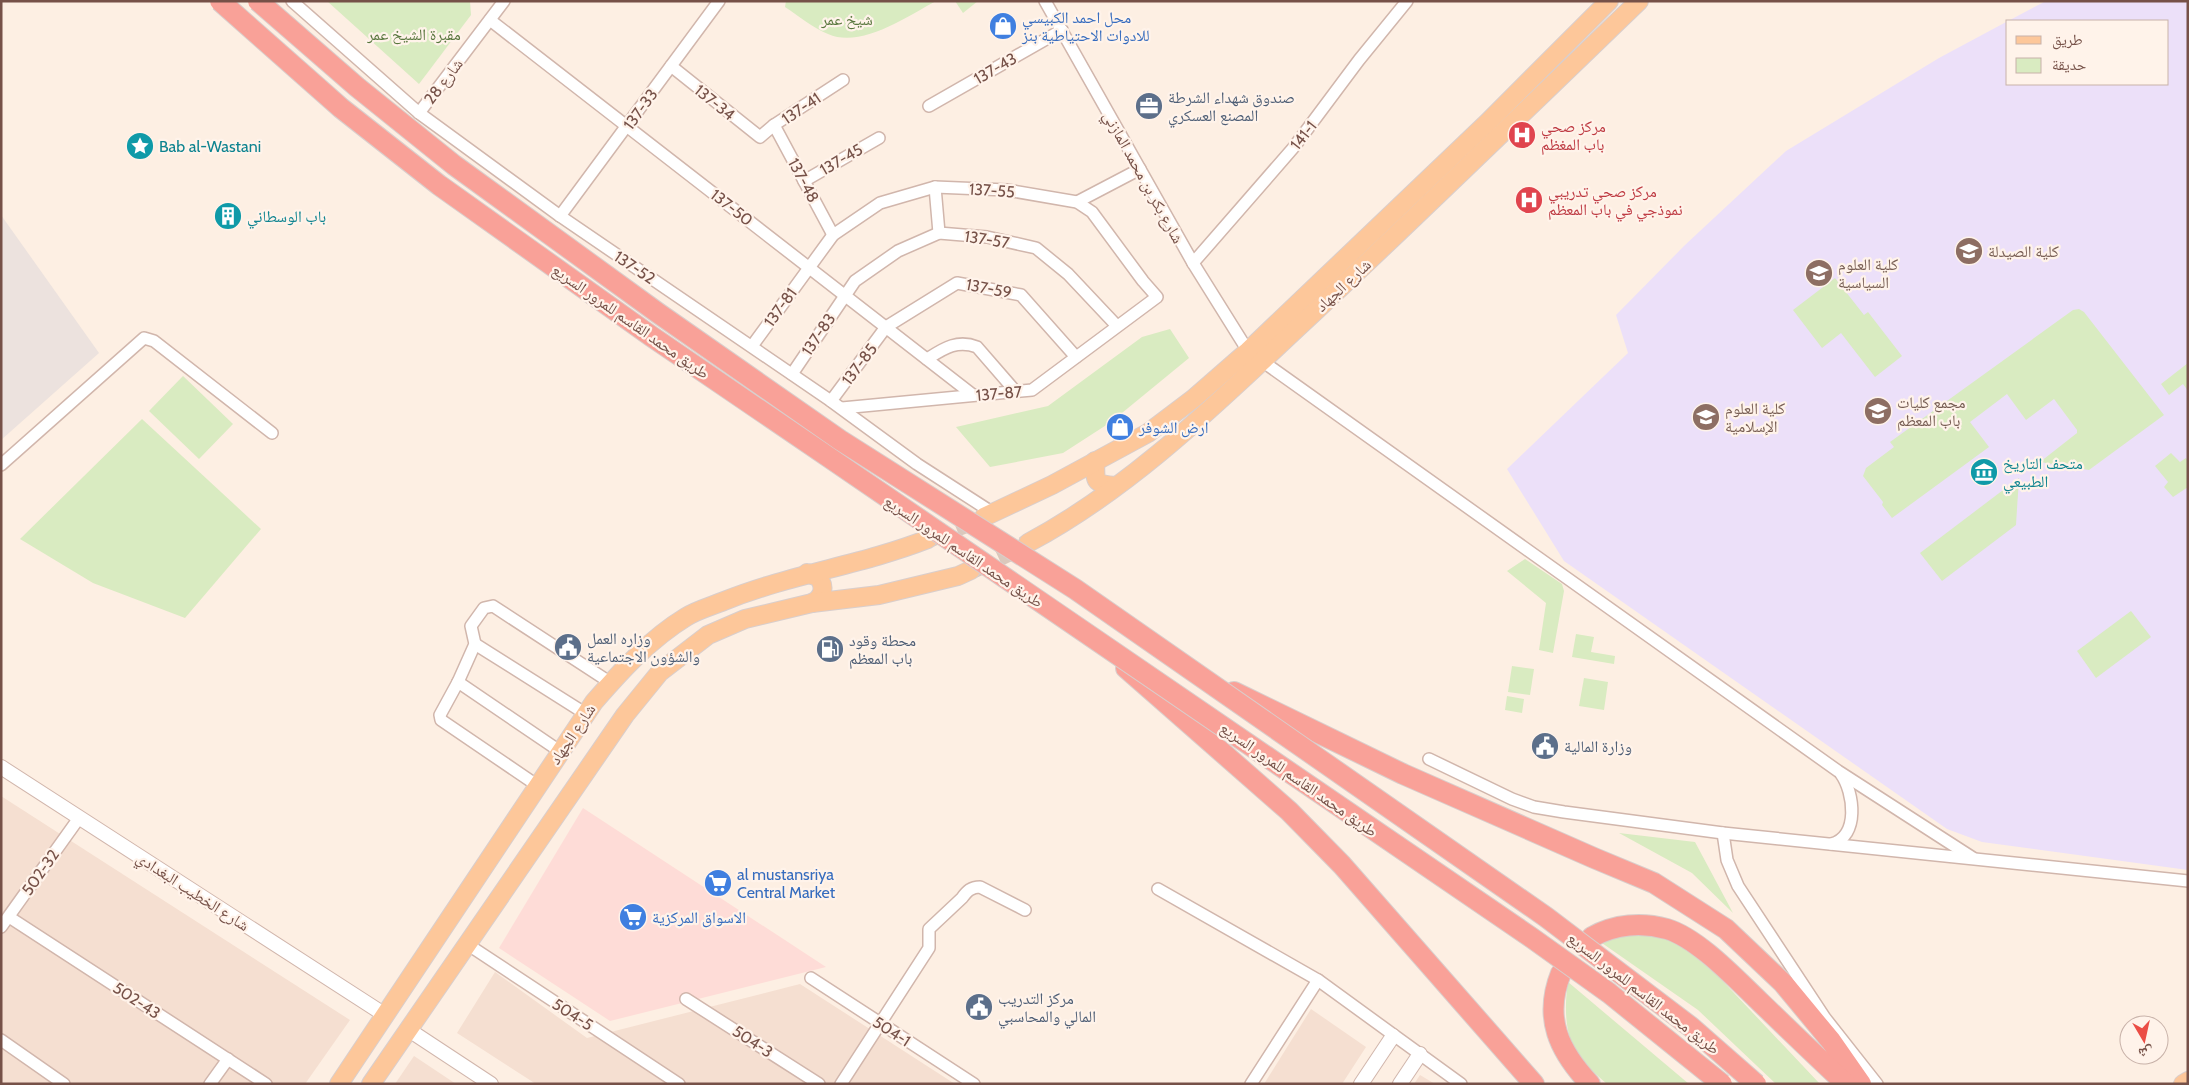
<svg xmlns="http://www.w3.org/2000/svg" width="2189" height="1085" viewBox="0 0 2189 1085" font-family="Cabin,'Noto Naskh Arabic',sans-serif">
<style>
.residential{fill:#f5dfd1}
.commercial{fill:#fedcd7}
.industrial{fill:#ece2de}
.education{fill:#ece0f9}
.green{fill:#d9ebc1}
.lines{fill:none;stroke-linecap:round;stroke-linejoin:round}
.primary-tunnel{stroke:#dbc8bc;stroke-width:18;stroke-dasharray:18 9;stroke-linecap:butt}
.minor-casing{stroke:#d1b6ac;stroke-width:14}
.tertiary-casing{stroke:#d1b6ac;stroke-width:16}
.primary-casing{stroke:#d9cecc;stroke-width:20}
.motorway-casing{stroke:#d9cecc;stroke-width:22}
.minor{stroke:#fff;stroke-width:11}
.tertiary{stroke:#fff;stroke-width:14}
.primary{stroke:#fdc79a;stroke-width:18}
.motorway{stroke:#f9a198;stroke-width:20}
.motorway-bridge-casing{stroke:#d9cecc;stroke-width:22;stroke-linecap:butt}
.motorway-bridge{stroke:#f9a198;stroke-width:20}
.labels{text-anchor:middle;stroke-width:4.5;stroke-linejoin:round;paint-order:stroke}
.shop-label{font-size:16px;fill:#366cbe;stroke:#fff3ea;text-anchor:start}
.park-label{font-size:16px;fill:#58763d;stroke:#fff3ea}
.street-label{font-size:16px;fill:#765148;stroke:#fff3ea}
.service-label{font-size:16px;fill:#4e5e75;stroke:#fff3ea;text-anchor:start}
.health-label{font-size:16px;fill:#be3a42;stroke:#fff3ea;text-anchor:start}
.culture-label{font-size:16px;fill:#0d838f;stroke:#fff3ea;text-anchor:start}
.education-label{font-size:16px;fill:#785e54;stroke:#fff3ea;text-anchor:start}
</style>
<rect width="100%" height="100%" fill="#fdefe3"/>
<g class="residential">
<path d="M1,796L350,1020L305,1084H1Z"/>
<path d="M495,972L587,1038L800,984L955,1084H536L457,1033Z"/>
<path d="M1311,1009L1366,1047L1342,1084H1264Z"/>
<path d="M414,1056L456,1084H395Z"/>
<path d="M1420,1075L1435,1084H1414Z"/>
</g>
<path class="commercial" d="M583,808L826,967L610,1021L499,948Z"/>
<path class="industrial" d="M1,215L99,353L1,440Z"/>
<path class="education" d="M2046,1H2188V870L1982,842L1947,829L1564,561L1507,469L1628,353L1616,315L1685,245L1786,151L1939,58L2008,21V84H2168V21H2008Z"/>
<g class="green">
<path d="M327,1H470L471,15L419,84Z"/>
<path d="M786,1H936C908,16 861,49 828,34C813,28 799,16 785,7Z"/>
<path d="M955,1H978L963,13Z"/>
<path d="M1835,278L1864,315L1868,312L1902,356L1875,377L1841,333L1822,348L1793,310Z"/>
<path d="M2079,309L2084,312L2164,415L2089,470L2040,462L2077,433V430L2054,399L2026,420L2007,394L1970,422L1989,447L1892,518L1882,505L1883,502L1863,476L1866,468L1894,447L1890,442L2073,310Z"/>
<path d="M1170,329L1189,358L1111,422L1063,453L990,467L956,427L1048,406L1142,337Z"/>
<path d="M2188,363V391L2183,384L2169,395L2161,384Z"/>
<path d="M183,376L233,424L199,459L149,411Z"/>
<path d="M142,419L261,529L185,618L93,583L20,539Z"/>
<path d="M2171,453L2180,462L2186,458L2188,461V487L2173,497L2164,487L2168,482L2155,466Z"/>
<path d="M2019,478L2016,525L1942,581L1920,553Z"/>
<path d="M1525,559L1562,584L1564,591L1553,653L1539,650L1546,603L1507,571Z"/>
<path d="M2131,611L2151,637L2096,678L2077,651Z"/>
<path d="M1576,634L1594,637L1591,652L1615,656L1614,664L1572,657Z"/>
<path d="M1512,666L1534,669L1530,695L1508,692Z"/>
<path d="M1584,678L1608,682L1604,710L1579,706Z"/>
<path d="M1507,696L1524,699L1522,713L1505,710Z"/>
<path d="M1619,833L1695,842L1733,913L1692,873Z"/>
<path d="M1651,934L1681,945L1718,976L1820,1084H1776L1698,1010L1599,941L1623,935Z"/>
<path d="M1568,982L1689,1084H1607C1599,1077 1591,1070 1584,1063C1564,1041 1564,1009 1568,982Z"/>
</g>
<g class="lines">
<g class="primary-tunnel">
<path d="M931,538L981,518"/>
<path d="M974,569L1025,545"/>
</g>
<defs>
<g id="minor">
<path d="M292,1L419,113L560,216L831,401L917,464L993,513"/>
<path d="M1045,1L1193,263L1248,351"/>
<path d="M490,20L973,395"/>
<path d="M671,66L760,137L774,125L843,80"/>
<path d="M929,106L1062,30"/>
<path d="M419,113L504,1"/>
<path d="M774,125L833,235"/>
<path d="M804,181L879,138"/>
<path d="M935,187L939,233"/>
<path d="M1077,202L1140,169"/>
<path d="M560,216L719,1"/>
<path d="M1193,263L1294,147L1359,60L1407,1"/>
<path d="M752,346L833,235L880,203L935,187L1007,190L1077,202L1092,212L1143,281L1157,297L1032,390L842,408"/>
<path d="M927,359C943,349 957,339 977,347L1016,392"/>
<path d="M1262,361L1838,771L1973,858"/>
<path d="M792,374L855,281L898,251L939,233L987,237L1036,248L1068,274L1117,326"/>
<path d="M831,401L886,327L957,283L1021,295L1076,357"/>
<path d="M1,465L144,338L154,341L272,433"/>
<path d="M475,644L586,714"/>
<path d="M458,682L561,752"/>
<path d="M1429,759L1512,799L1534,807L1564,812L1723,833L2188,881"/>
<path d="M538,786L441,720L440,715L458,682L475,644L471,626L484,608L493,606L611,683"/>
<path d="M1723,833L1727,860L1738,886L1825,1018L1877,1084"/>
<path d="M1831,844C1860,837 1854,792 1841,774"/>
<path d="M1158,889L1318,980L1461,1084"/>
<path d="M9,917L266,1084"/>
<path d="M1,927L79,818"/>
<path d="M467,944L679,1084"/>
<path d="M811,978L974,1084"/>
<path d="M686,999L819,1084"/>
<path d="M1,1040L64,1084"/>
<path d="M210,1084L228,1059"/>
<path d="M841,1084L929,948V929L962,898C967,891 971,887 980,887L1025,910"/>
<path d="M1251,1084L1318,980"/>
</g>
<g id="tertiary">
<path d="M1,767L385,1015"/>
<path d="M409,1030L491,1084"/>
<path d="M1361,1084L1393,1036"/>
<path d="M1400,1084L1420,1054"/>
</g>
<g id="primary">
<path d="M1095,461C1096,480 1092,484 1115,486"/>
<path d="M984,517L1052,485L1148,433L1193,399L1248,351L1487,123L1609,1"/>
<path d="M1028,543C1133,487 1219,401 1306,320C1418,215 1528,108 1639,1"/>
<path d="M807,573L818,577C826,587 823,598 812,603"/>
<path d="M339,1084L594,702C621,671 650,639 686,617C697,610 712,606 724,601C791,574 862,565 928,539"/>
<path d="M371,1084L625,715L660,672L708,635L745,619L812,603L879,595L958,576L971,570"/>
<path d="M2183,1084L2188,1081"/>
</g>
<g id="motorway">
<path d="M1126,668L1289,811L1342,865L1534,1084"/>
<path d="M1234,692L1403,774L1594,858L1654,883L1726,929L1783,983L1831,1041L1861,1084"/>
<path d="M1592,937C1615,924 1642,922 1667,929C1697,938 1734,977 1757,999C1786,1027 1816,1056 1846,1084"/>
<path d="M1561,973C1543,1018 1559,1051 1590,1084"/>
</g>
</defs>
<use href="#minor" class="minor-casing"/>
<use href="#tertiary" class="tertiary-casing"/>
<use href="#primary" class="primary-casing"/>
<use href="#motorway" class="motorway-casing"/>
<use href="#minor" class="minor"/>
<use href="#tertiary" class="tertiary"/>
<use href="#primary" class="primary"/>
<use href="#motorway" class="motorway"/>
<defs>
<g id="motorway-bridge">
<path d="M220,1L341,108L439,185L651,336L827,456L1532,938L1609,993L1722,1084"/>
<path d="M258,1L357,87L454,165L658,313L840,440L1075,589L1546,917L1691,1027L1756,1084"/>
</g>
</defs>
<use href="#motorway-bridge" class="motorway-bridge-casing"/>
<use href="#motorway-bridge" class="motorway-bridge"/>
</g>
<defs>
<symbol id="shop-disc" viewBox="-11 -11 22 22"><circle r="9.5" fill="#3f7fe0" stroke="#fff3ea"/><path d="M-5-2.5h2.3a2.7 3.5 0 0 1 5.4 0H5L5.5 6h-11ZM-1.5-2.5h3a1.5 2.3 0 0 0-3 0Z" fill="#fff"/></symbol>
<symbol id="office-disc" viewBox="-11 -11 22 22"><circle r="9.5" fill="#5c6f8a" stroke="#fff3ea"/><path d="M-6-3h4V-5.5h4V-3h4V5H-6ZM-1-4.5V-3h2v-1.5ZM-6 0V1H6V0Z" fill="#fff"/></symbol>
<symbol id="hospital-disc" viewBox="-11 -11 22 22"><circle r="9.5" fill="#e0444e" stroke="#fff3ea"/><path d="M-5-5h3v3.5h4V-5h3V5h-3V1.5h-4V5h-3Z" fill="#fff"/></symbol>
<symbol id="sight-disc" viewBox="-11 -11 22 22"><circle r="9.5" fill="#0f9aa8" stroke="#fff3ea"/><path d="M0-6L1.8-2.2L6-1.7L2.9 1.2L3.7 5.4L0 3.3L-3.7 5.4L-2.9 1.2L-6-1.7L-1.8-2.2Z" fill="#fff"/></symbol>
<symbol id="building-disc" viewBox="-11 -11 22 22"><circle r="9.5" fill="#0f9aa8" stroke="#fff3ea"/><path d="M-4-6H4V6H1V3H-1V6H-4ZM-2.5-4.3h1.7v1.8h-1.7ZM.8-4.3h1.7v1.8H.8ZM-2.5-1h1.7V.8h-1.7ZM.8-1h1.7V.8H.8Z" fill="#fff"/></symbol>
<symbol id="school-disc" viewBox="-11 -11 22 22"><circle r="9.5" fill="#8d6e63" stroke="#fff3ea"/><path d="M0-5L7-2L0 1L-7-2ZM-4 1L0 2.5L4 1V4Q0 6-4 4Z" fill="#fff"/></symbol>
<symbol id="university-disc" viewBox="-11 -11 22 22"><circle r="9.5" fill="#8d6e63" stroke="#fff3ea"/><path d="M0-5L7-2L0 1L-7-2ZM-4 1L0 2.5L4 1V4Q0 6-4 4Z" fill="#fff"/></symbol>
<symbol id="museum-disc" viewBox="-11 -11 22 22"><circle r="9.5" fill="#0f9aa8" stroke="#fff3ea"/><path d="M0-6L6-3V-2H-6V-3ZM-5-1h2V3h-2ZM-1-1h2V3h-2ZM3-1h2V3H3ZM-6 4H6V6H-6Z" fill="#fff"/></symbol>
<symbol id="civic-disc" viewBox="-11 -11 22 22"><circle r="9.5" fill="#5c6f8a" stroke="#fff3ea"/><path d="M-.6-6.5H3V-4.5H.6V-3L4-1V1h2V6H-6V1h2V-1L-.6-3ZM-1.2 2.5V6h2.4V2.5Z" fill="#fff"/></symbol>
<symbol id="fuel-disc" viewBox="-11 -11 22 22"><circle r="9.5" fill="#5c6f8a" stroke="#fff3ea"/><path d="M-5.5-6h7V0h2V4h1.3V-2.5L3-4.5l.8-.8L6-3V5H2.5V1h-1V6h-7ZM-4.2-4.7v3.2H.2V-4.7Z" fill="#fff"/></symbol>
<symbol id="supermarket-disc" viewBox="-11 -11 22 22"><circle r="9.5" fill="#3f7fe0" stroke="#fff3ea"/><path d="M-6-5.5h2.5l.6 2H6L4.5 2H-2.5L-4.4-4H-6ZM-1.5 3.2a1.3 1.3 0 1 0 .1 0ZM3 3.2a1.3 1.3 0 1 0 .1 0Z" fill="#fff"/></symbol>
</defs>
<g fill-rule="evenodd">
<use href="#shop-disc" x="987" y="10" width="32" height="32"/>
<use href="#office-disc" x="1133" y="90" width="32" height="32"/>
<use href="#hospital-disc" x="1506" y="119" width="32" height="32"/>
<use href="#sight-disc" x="124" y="130" width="32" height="32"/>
<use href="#hospital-disc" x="1513" y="184" width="32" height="32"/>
<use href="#building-disc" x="212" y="200" width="32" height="32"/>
<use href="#school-disc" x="1953" y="235" width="32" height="32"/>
<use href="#school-disc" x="1803" y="257" width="32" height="32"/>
<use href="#university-disc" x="1862" y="395" width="32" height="32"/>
<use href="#school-disc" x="1690" y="401" width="32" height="32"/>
<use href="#shop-disc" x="1104" y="411" width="32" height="32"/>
<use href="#museum-disc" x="1968" y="456" width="32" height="32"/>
<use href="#civic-disc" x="552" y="631" width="32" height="32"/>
<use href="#fuel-disc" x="814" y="633" width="32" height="32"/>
<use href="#civic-disc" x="1529" y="730" width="32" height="32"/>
<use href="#supermarket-disc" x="702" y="867" width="32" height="32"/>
<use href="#supermarket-disc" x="617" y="901" width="32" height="32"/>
<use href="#civic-disc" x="963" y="991" width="32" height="32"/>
</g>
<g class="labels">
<g class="shop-label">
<text x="1022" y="23">محل احمد الكبيسي<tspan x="1022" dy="18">للادوات الاحتياطية بنز</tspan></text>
<text x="1139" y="433">ارض الشوفر</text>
<text x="737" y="880">al mustansriya<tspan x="737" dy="18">Central Market</tspan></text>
<text x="652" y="923">الاسواق المركزية</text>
</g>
<g class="park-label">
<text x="847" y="25">شيخ عمر</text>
<text x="414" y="40">مقبرة الشيخ عمر</text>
</g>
<g class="street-label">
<text transform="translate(995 68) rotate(-30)" y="6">137-43</text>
<text transform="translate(443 81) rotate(-53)" y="6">شارع 28</text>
<text transform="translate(715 102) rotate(39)" y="6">137-34</text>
<text transform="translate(801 108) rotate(-34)" y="6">137-41</text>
<text transform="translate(640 109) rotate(-54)" y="6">137-33</text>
<text transform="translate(1303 135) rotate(-52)" y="6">141-1</text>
<text transform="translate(841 159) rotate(-30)" y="6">137-45</text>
<text transform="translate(1144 177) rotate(61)" y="6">شارع بكر بن محمد المازني</text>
<text transform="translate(804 180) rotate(62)" y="6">137-48</text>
<text transform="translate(992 190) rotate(4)" y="6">137-55</text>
<text transform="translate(732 207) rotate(38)" y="6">137-50</text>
<text transform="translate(987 239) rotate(9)" y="6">137-57</text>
<text transform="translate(635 267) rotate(34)" y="6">137-52</text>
<text transform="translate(1343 285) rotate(-43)" y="6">شارع الجهاد</text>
<text transform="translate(989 288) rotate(11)" y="6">137-59</text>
<text transform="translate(780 307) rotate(-54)" y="6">137-81</text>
<text transform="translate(631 321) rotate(35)" y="6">طريق محمد القاسم للمرور السريع</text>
<text transform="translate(818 334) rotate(-56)" y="6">137-83</text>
<text transform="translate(859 364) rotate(-53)" y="6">137-85</text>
<text transform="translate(999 393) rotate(-5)" y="6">137-87</text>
<text transform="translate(964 551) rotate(34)" y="6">طريق محمد القاسم للمرور السريع</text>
<text transform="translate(572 734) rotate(-56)" y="6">شارع الجهاد</text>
<text transform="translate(1299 779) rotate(35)" y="6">طريق محمد القاسم للمرور السريع</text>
<text transform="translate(40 872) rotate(-55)" y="6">502-32</text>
<text transform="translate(193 891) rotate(33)" y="6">شارع الخطيب البغدادي</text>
<text transform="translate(1644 993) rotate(38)" y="6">طريق محمد القاسم للمرور السريع</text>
<text transform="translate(137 1000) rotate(33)" y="6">502-43</text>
<text transform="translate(573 1014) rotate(33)" y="6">504-5</text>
<text transform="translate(892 1031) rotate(33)" y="6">504-1</text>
<text transform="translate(753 1041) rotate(33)" y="6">504-3</text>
</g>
<g class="service-label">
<text x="1168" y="103">صندوق شهداء الشرطة<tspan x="1168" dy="18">المصنع العسكري</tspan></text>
<text x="587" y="644">وزاره العمل<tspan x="587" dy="18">والشؤون الاجتماعية</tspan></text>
<text x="849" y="646">محطة وقود<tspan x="849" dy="18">باب المعظم</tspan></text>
<text x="1564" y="752">وزارة المالية</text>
<text x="998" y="1004">مركز التدريب<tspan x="998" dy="18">المالي والمحاسبي</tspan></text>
</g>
<g class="health-label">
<text x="1541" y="132">مركز صحي<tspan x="1541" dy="18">باب المغظم</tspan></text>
<text x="1548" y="197">مركز صحي تدريبي<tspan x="1548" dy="18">نموذجي في باب المعظم</tspan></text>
</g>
<g class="culture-label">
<text x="159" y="152">Bab al-Wastani</text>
<text x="247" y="222">باب الوسطاني</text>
<text x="2003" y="469">متحف التاريخ<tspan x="2003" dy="18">الطبيعي</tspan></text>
</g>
<g class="education-label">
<text x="1988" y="257">كلية الصيدلة</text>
<text x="1838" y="270">كلية العلوم<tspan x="1838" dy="18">السياسية</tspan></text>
<text x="1897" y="408">مجمع كليات<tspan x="1897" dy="18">باب المعظم</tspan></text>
<text x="1725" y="414">كلية العلوم<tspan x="1725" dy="18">الإسلامية</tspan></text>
</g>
</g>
<rect width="2189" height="1085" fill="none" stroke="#765148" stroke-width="5"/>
<rect x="2006" y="20" width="162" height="65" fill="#fff3ea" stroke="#c8b2a9"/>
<rect x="2016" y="36" width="25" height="8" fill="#fdc79a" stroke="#c8b2a9"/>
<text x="2052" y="45" font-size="15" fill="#765148">طريق</text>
<rect x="2016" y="58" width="25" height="15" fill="#d9ebc1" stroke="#c8b2a9"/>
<text x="2052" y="70" font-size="15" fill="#765148">حديقة</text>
<g transform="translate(2144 1040) rotate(171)"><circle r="24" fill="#fff3ea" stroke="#c8b2a9"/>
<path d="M0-4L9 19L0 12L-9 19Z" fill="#eb4d45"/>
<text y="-8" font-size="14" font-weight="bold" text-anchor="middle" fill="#765148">ش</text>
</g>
</svg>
